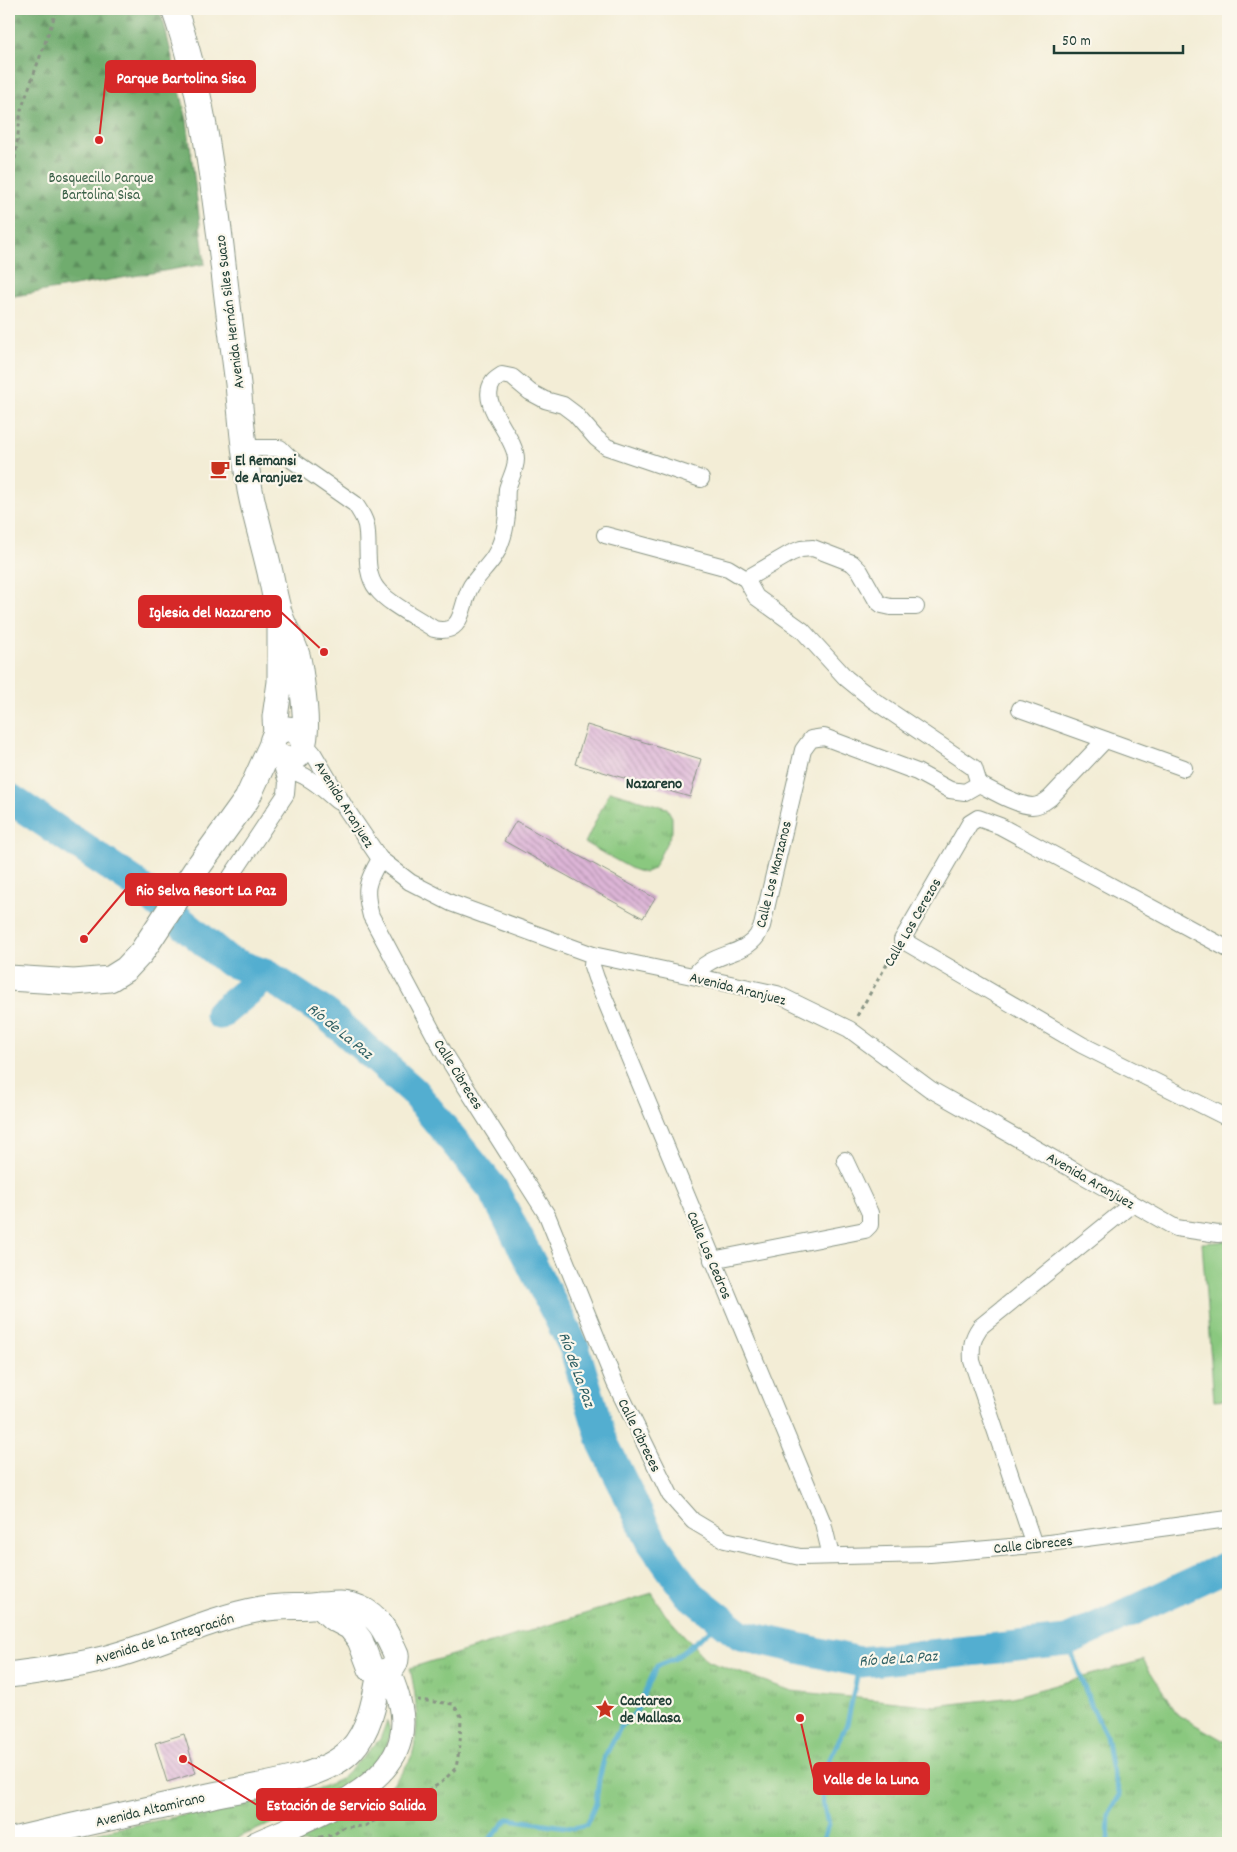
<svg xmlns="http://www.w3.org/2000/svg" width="1237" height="1852" viewBox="0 0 1237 1852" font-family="Dekko,sans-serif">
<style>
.grass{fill:url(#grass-tufts);stroke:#54825a}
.forest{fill:url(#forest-firs);stroke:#477451}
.pitch{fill:#8ac87f;stroke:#54825a}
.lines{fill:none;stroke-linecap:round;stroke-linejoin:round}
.stream{stroke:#52aed0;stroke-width:5}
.river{stroke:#52aed0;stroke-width:31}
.building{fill:url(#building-back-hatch)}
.street-casing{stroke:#899585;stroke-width:18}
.secondary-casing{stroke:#899585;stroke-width:24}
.primary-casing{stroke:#899585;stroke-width:27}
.path{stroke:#899585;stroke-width:3;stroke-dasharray:4 4;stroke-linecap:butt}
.street{stroke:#fff;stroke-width:16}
.secondary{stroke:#fff;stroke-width:22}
.primary{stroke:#fff;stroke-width:25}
.labels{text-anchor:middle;stroke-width:4.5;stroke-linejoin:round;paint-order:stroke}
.park-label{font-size:15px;fill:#3a6047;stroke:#fbf7ec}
.street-label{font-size:15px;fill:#1f3d34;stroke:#fbf7ec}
.poi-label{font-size:15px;font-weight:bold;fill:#1f3d34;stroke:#fbf7ec;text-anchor:start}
.neighbourhood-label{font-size:16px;font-weight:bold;fill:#1f3d34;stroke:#fbf7ec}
.water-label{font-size:16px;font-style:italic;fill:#2e5f63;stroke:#fbf7ec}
.leader{fill:none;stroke:#d62828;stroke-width:2}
.callout-dot{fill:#d62828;stroke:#fbf7ec;stroke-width:2}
.callout{fill:#d62828;stroke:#d62828;stroke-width:2}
.callout-label{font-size:16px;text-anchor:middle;font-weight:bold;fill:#fff}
</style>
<defs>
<pattern id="grass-tufts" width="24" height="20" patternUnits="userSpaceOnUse" patternTransform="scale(1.25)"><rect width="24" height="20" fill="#8ac87f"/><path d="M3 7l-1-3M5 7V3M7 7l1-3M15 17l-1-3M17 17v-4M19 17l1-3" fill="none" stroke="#70a469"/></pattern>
<pattern id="forest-firs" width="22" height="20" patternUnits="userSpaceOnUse" patternTransform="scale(1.25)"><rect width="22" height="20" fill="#6fac6e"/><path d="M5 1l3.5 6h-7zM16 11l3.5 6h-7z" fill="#5b8d5b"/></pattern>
<pattern id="building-back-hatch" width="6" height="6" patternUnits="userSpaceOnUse" patternTransform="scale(1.25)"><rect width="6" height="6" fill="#ddb5d7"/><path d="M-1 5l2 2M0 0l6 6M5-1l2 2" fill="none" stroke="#b394af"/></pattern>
</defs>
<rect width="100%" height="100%" fill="#fbf7ec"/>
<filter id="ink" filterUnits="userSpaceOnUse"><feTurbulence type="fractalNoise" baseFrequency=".02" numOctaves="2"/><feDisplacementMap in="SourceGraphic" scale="10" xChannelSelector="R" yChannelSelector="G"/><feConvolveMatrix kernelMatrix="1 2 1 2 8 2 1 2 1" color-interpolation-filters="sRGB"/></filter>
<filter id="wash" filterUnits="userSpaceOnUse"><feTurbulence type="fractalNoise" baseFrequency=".0096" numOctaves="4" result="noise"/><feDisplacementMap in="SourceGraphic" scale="20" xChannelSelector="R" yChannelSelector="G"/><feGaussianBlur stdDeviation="1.12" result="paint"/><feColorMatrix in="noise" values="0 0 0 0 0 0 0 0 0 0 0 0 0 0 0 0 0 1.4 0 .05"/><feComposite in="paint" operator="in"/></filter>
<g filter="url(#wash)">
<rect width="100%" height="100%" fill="#f3edd6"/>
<g class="grass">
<path d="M610,791L667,808L672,817V832L653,869L644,873L632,869L585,843Z"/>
<path d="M652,1593L665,1614L707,1661L792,1691L935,1706L1013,1697L1143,1660L1178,1715L1228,1743V1843H281C324,1825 381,1809 406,1766C409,1761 412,1757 413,1752C420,1724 416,1696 410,1668Z"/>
<path d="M387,1721L391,1733L385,1750L372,1765L345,1786L304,1809L226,1843H43L318,1789L340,1779L364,1756L380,1739Z"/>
</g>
<path class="forest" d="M9,9H158L164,23L187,120L205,264L9,297Z"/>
<path class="pitch" d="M1228,1241V1400L1214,1401L1202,1243Z"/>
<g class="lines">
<g class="stream">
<path d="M1067,1641L1092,1707L1106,1735L1111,1766L1120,1795L1109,1814L1108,1843"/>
<path d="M486,1843L508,1819L574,1828L586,1825L596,1803L599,1779L605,1756L620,1728L636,1712L657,1666L674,1659L722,1621"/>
<path d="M822,1843L828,1825L819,1781L847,1724L860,1662"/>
</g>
<g class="river">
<path d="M9,798L131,880L228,961L267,975L326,1014L413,1091L493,1189L574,1347L603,1443L652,1542L688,1593L741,1635L860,1662L1067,1641L1228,1566"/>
<path d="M220,1014L267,975"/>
</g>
</g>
<g id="blocks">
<g class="building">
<path d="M587,725L701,759L690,797L575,764Z"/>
<path d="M516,821L655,898L643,918L504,841Z"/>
<path d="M184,1734L196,1773L167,1782L155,1743Z"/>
</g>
</g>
</g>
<g filter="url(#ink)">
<use href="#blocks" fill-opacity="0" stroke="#899585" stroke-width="1"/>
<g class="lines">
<defs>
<g id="street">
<path d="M245,448H280L292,460L355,504C360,511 364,517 366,525C370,545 363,572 377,589C387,603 419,619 434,629C465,636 460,605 471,586C481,571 496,560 501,542C504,534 506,524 507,515C507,507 506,497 507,489C510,479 516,469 516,459C516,436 477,404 493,382C494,380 499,377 502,375L512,377L530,392L545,400L563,405L575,414L596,438L607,447L701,479"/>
<path d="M605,535L728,568L746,579L756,597L802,630L846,678L873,700L974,768L979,784L965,792L950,790L917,772L824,737L811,739L803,750L762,926C760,929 759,933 757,936C742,957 710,952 694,976"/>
<path d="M746,579L791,553L801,549L813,548L852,563L860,571L877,601L882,605L891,607H916"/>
<path d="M1020,709L1184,768"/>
<path d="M303,742L313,753L346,809L380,859L410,882L451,903L593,955L777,994L849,1029L930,1089L1176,1228L1218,1234L1228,1233"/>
<path d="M979,784C993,791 1016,805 1032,806C1039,806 1045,802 1050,798L1105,740"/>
<path d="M380,859C366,883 364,889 371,916L443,1051L547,1215L615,1383L670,1495L693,1521L725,1540L800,1557L930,1554L1034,1545L1228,1519"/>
<path d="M222,890L286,794L287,782L283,769C305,772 321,787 337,801"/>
<path d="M1228,949L1000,826L978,818L970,823L902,940L1082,1045L1228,1118"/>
<path d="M593,955L592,966L596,978L823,1523L831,1556"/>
<path d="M712,1260L865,1230L870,1225V1213L845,1160"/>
<path d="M1034,1545L972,1361C971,1347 972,1338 980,1327L1132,1204"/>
</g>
<path id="secondary" d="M255,1843C300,1823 387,1792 400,1741C407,1716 398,1693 389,1671"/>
<g id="primary">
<path d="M174,9C201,84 211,166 221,246C226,292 232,338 238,384C241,419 244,455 250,490C255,516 263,542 269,568C273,584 275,602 281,618C285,629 292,640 296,652C299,660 300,669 301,677C303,693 316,764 286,759C280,758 275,754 273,749C267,730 296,719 303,742"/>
<path d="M276,734L275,717L280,682V624"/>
<path d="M9,978L74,982L110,979L126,969L141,953L195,871L247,799L272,744"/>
<path d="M9,1675C39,1671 69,1667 99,1660C154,1647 205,1619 261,1609C277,1606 295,1607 311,1606C328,1605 342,1601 359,1608C380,1616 387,1635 396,1654C398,1669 384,1676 371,1669L360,1640L350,1627L333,1618L319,1605"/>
<path d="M9,1841C75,1825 142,1811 209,1796C250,1786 322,1781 351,1750C370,1730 375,1699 380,1673"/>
</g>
</defs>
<use href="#street" class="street-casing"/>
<use href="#secondary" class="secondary-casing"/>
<use href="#primary" class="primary-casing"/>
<g class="path">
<path d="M12,183L21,110L57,9"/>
<path d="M857,1016L894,952"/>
<path d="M314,1843L320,1837L333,1835L344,1827L365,1826L441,1783L456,1768L460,1745L461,1716L453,1704L418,1700"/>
</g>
<use href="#street" class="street"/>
<use href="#secondary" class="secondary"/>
<use href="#primary" class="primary"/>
</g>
</g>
<defs>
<symbol id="cafe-bare" viewBox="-9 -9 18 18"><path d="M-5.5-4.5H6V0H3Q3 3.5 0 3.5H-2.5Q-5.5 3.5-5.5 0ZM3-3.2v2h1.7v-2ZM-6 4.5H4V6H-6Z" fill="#c8321e" stroke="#fbf7ec" stroke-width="2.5" paint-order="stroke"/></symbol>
<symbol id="sight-bare" viewBox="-9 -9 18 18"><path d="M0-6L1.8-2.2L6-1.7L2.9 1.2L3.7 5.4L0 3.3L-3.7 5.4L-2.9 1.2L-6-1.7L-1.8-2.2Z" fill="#c8321e" stroke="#fbf7ec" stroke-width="2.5" paint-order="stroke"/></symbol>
</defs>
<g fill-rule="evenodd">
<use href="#cafe-bare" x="206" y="455" width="28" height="28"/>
<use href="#sight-bare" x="591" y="1695" width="28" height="28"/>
</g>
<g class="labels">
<g class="park-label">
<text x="101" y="182">Bosquecillo Parque<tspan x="101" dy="17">Bartolina Sisa</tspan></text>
</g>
<g class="street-label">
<text transform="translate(229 312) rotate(-97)" y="5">Avenida Hernán Siles Suazo</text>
<text transform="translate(345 804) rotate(58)" y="5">Avenida Aranjuez</text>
<text transform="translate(773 874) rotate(-76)" y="5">Calle Los Manzanos</text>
<text transform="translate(912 922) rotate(-60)" y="5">Calle Los Cerezos</text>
<text transform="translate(738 988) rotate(14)" y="5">Avenida Aranjuez</text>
<text transform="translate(459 1074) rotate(58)" y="5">Calle Cibreces</text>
<text transform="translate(1091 1180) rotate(30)" y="5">Avenida Aranjuez</text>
<text transform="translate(710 1255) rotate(67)" y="5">Calle Los Cedros</text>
<text transform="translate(640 1435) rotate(64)" y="5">Calle Cibreces</text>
<text transform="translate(1033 1544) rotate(-6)" y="5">Calle Cibreces</text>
<text transform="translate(164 1638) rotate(-17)" y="5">Avenida de la Integración</text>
<text transform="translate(150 1809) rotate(-13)" y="5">Avenida Altamirano</text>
</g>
<g class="poi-label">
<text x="235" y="465">El Remansi<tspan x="235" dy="17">de Aranjuez</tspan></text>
<text x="620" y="1705">Cactareo<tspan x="620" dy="17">de Mallasa</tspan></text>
</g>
<g class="neighbourhood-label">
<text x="654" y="788">Nazareno</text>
</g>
<g class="water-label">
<text transform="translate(341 1030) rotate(39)" y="6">Río de La Paz</text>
<text transform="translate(578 1369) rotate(70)" y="6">Río de La Paz</text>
<text transform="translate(898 1657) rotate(-4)" y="6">Río de La Paz</text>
</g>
</g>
<path class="leader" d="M99 140L106 77M324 652L281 612M84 939L126 889M800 1718L814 1779M183 1759L257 1805"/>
<g class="callout-dot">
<circle cx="99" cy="140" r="5"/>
<circle cx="324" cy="652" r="5"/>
<circle cx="84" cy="939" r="5"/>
<circle cx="800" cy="1718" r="5"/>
<circle cx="183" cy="1759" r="5"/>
</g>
<g class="callout">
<rect x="106" y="61" width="149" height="31" rx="5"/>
<rect x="139" y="596" width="142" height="31" rx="5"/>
<rect x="126" y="874" width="160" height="31" rx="5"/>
<rect x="814" y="1763" width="115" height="31" rx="5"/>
<rect x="257" y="1789" width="179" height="31" rx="5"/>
</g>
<g class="callout-label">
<text x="181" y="83">Parque Bartolina Sisa</text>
<text x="210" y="617">Iglesia del Nazareno</text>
<text x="206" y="895">Rio Selva Resort La Paz</text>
<text x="871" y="1784">Valle de la Luna</text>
<text x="346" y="1810">Estación de Servicio Salida</text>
</g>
<rect width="1237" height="1852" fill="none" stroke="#fbf7ec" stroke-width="30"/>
<path d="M1054 45v8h129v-8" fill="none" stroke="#1f3d34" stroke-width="2.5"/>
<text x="1062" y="45" font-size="15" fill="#1f3d34" stroke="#fbf7ec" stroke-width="4" paint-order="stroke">50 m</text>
</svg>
